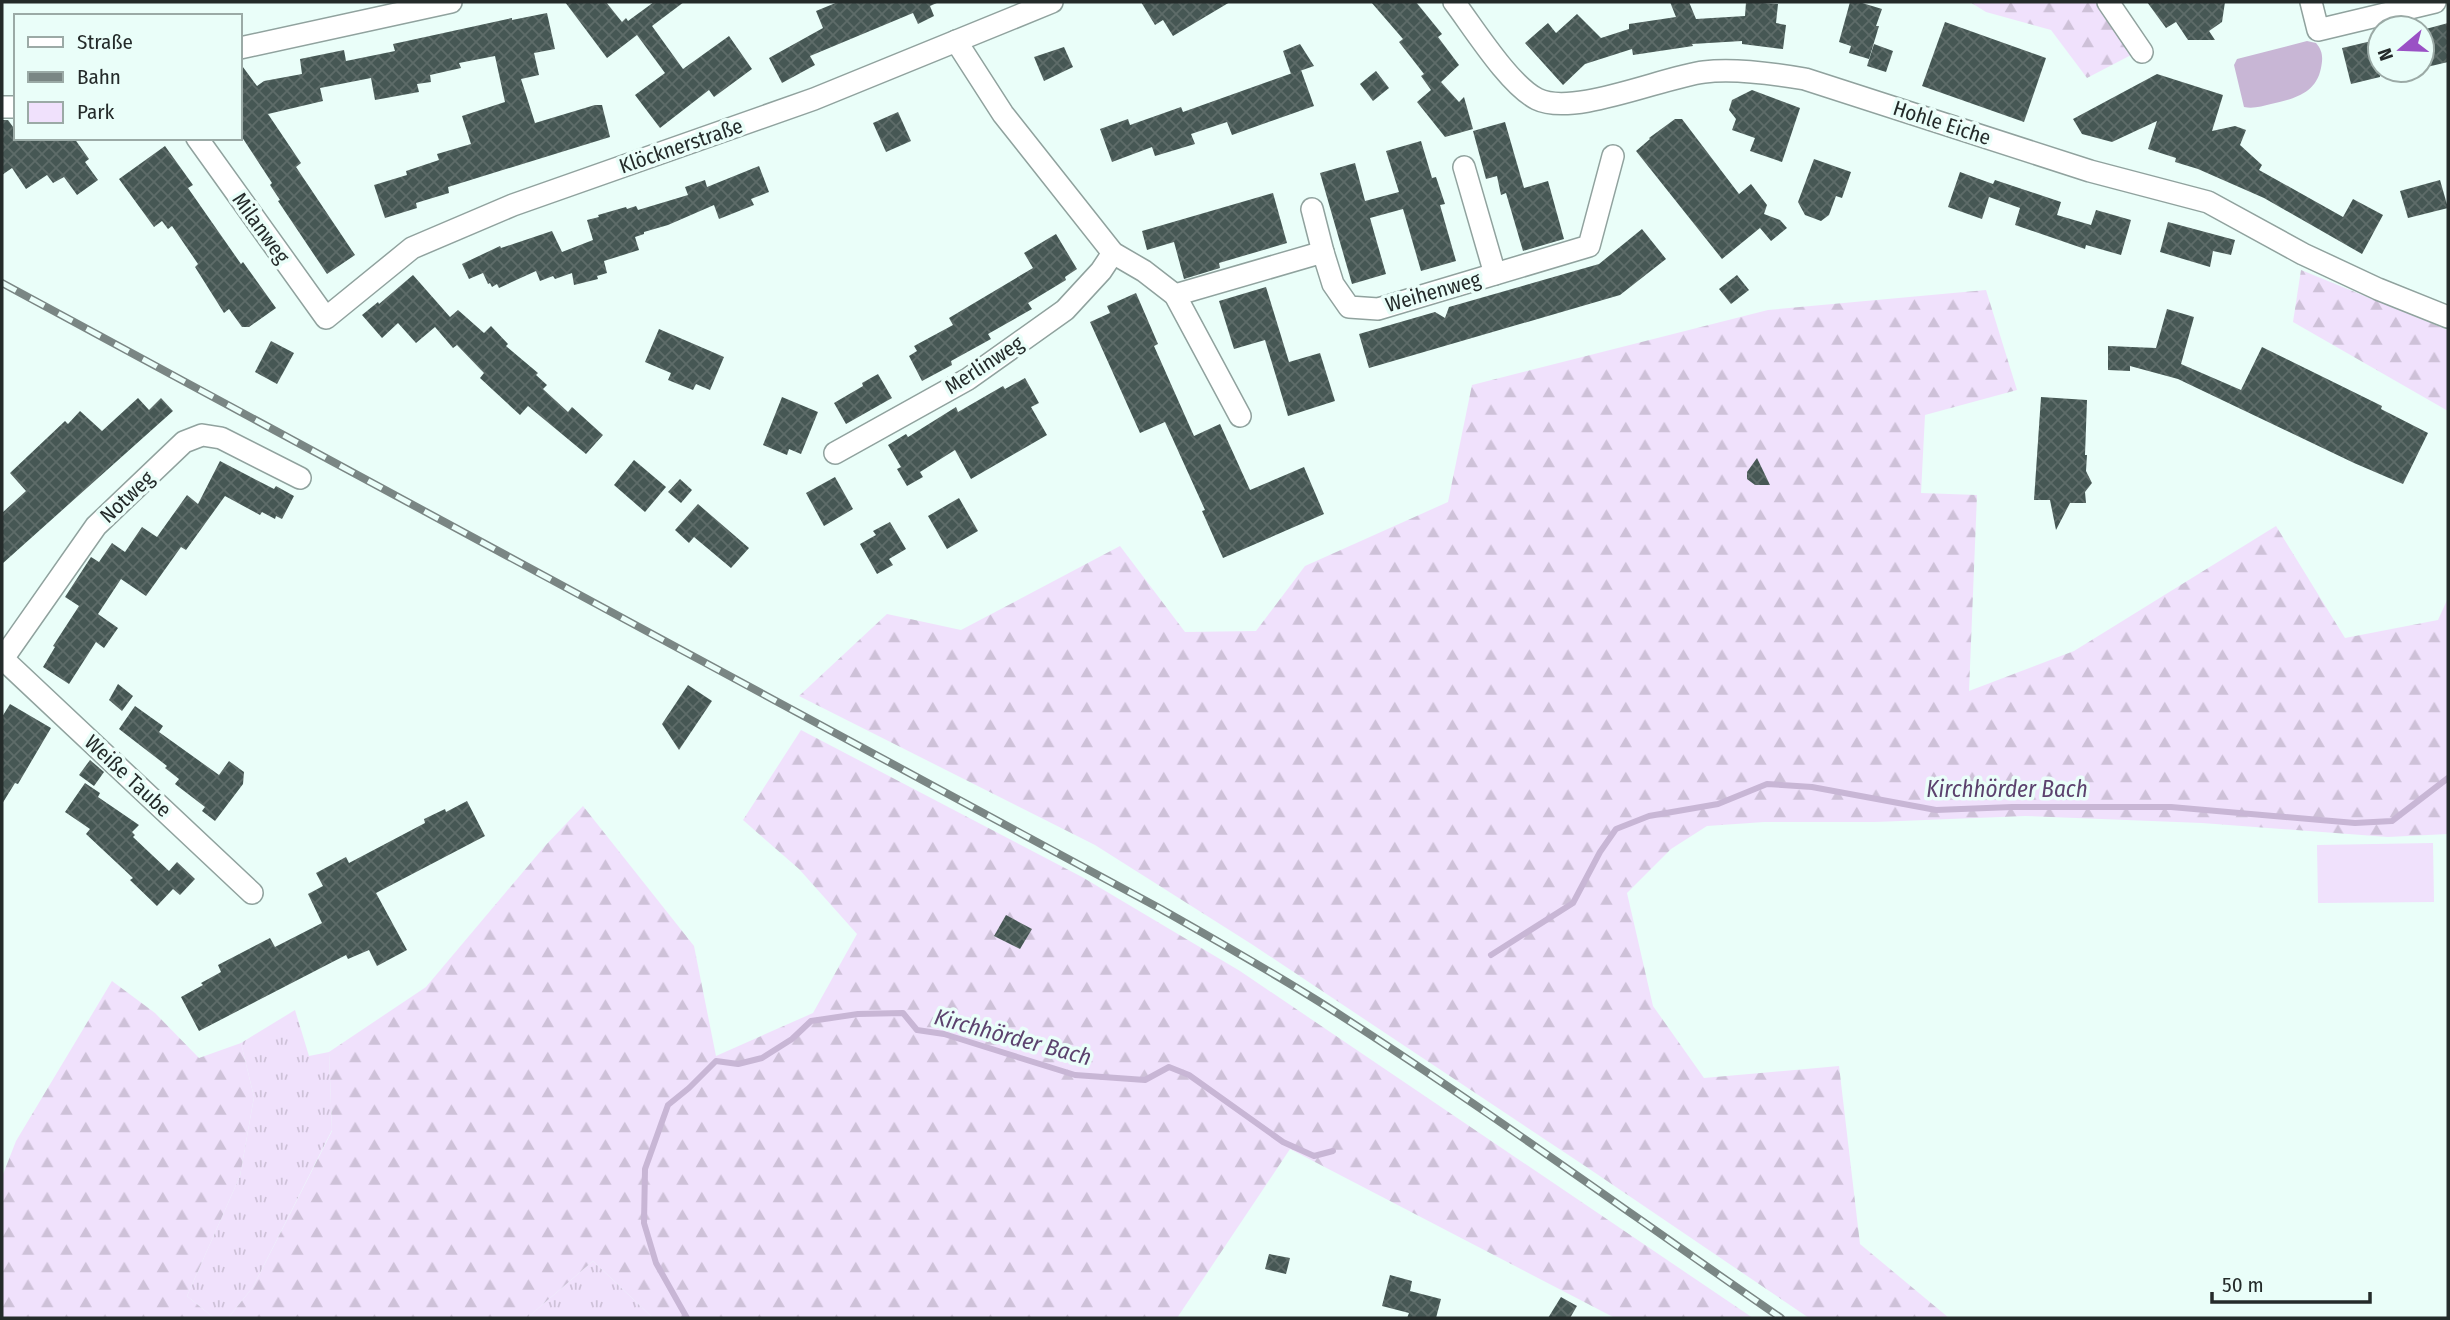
<svg xmlns="http://www.w3.org/2000/svg" width="2450" height="1320" viewBox="0 0 2450 1320" font-family="'Fira Sans Condensed',sans-serif">
<style>
.grass{fill:url(#grass-tufts)}
.forest{fill:url(#forest-firs)}
.park{fill:#f0e1fc}
.water{fill:#c8b6d5}
.lines{fill:none;stroke-linecap:round;stroke-linejoin:round}
.stream{stroke:#c8b6d5;stroke-width:6}
.building{fill:url(#building-cross-hatch)}
.minor-casing{stroke:#90a29e;stroke-width:24}
.minor{stroke:#fff;stroke-width:21}
.rail-casing{stroke:#7a8684;stroke-width:8}
.rail{stroke:#eafef9;stroke-width:5;stroke-dasharray:16;stroke-linecap:butt}
.labels{text-anchor:middle;stroke-width:7;stroke-linejoin:round;paint-order:stroke}
.street-label{font-size:21px;fill:#242b2a;stroke:#eafef9}
.water-label{font-size:23px;font-style:italic;fill:#5c426e;stroke:#eafef9}
</style>
<defs>
<pattern id="grass-tufts" width="24" height="20" patternUnits="userSpaceOnUse" patternTransform="scale(1.75)"><rect width="24" height="20" fill="#f0e1fc"/><path d="M3 7l-1-3M5 7V3M7 7l1-3M15 17l-1-3M17 17v-4M19 17l1-3" fill="none" stroke="#cec1d8"/></pattern>
<pattern id="forest-firs" width="22" height="20" patternUnits="userSpaceOnUse" patternTransform="scale(1.75)"><rect width="22" height="20" fill="#f0e1fc"/><path d="M5 1l3.5 6h-7zM16 11l3.5 6h-7z" fill="#cec1d8"/></pattern>
<pattern id="building-cross-hatch" width="8" height="8" patternUnits="userSpaceOnUse" patternTransform="scale(1.75)"><rect width="8" height="8" fill="#465754"/><path d="M0 0l8 8M0 8l8-8" fill="none" stroke="#5e6c69"/></pattern>
</defs>
<rect width="100%" height="100%" fill="#eafef9"/>
<g class="grass">
<path d="M295,1010L309,1056L329,1052L332,1130L253,1287L228,1318H214L187,1296L240,1176L254,1097L241,1043Z"/>
<path d="M593,1261L653,1318H527Z"/>
</g>
<g class="forest">
<path d="M1970,2H2099L2133,54L2087,78L2051,30L1986,12Z"/>
<path d="M2301,270L2448,330V411L2293,322Z"/>
<path d="M1986,290L2017,390L1925,415L1921,493L1977,495L1969,691L2074,651L2276,526L2345,638L2438,620L2448,598V834L2388,837L2202,823L2025,816L1875,822H1764L1707,826L1671,849L1627,893L1653,1006L1704,1078L1839,1066L1860,1244L1949,1318H1809L1585,1166L1253,945L1095,845L799,696L887,614L961,630L1120,546L1185,632L1256,631L1305,566L1448,502L1472,385L1768,310Z"/>
<path d="M801,730L1082,877L1240,971L1753,1318H1615L1290,1149L1177,1318H653L593,1261L527,1318H228L253,1287L332,1131L329,1052L426,987L544,847L583,806L694,946L716,1056L813,1013L857,934L799,869L743,820Z"/>
<path d="M112,981L155,1013L199,1058L241,1043L254,1097L240,1176L187,1296L214,1318H2V1177L16,1141Z"/>
</g>
<path class="park" d="M2433,843L2434,902L2318,903L2317,845Z"/>
<path class="water" d="M2307,41L2316,43C2323,51 2323,58 2321,68C2316,94 2293,99 2271,104C2262,106 2254,109 2244,107L2234,65L2237,59Z"/>
<g class="lines">
<g class="stream">
<path d="M1491,955L1573,903L1600,852L1616,829L1649,816L1718,804L1767,784L1812,787L1936,810L2012,807H2171L2355,823L2392,821L2448,778"/>
<path d="M687,1318L656,1263L644,1223L645,1169L668,1105L689,1088L716,1061L738,1064L762,1058L792,1039L811,1021L858,1014L903,1013L917,1030L944,1034L1075,1075L1145,1080L1169,1067L1189,1075L1283,1142L1314,1156L1333,1151"/>
</g>
</g>
<g class="building">
<path d="M565,2H606L622,22L626,18L628,21L654,2H684L652,26L683,69L729,36L752,69L714,97L709,90L660,128L635,95L665,73L637,35L607,58Z"/>
<path d="M838,2H939L930,6L934,16L918,24L913,13L810,56L815,65L782,83L769,58L823,28L816,11Z"/>
<path d="M1141,2H1230L1173,36L1163,20L1155,25Z"/>
<path d="M1371,2H1416L1442,34L1438,37L1459,65L1441,82L1459,102L1464,97L1473,129L1445,137L1417,102L1431,90L1421,76L1424,74L1399,42L1403,39Z"/>
<path d="M1670,2H1689L1696,19L1745,16L1746,2L1778,4L1776,23L1786,25L1783,49L1742,44V41L1692,44L1693,46L1633,55L1632,49L1585,64L1563,85L1525,43L1548,23L1556,33L1577,14L1601,38L1629,29V24L1676,17Z"/>
<path d="M1850,2H1859L1882,9L1876,26H1879L1869,59L1849,53L1851,46L1839,42Z"/>
<path d="M2147,2H2225L2222,22L2209,31L2215,40H2188L2176,22L2166,28Z"/>
<path d="M547,13L555,49L534,53L539,75L521,79L535,123L595,105H602L610,137L448,187L449,193L416,203L417,208L385,218L374,185L407,175L406,171L439,160L437,154L471,144L462,116L505,102L495,56L459,63L461,68L430,75L431,82L417,84L419,92L375,100L371,78L320,88L323,101L268,114L301,163L296,167L355,255L327,274L278,201L280,200L270,185L272,183L240,134V63L257,86L264,81L302,74L300,59L344,50L346,61L395,51L393,44L512,18V20Z"/>
<path d="M1945,22L2046,58L2024,122L1922,86Z"/>
<path d="M2448,23V62L2427,67L2422,44V30Z"/>
<path d="M2380,39V77L2351,84L2342,48Z"/>
<path d="M1300,44L1314,66L1291,74L1283,51Z"/>
<path d="M1874,44L1893,51L1886,72L1867,66Z"/>
<path d="M1064,47L1073,67L1044,81L1034,57Z"/>
<path d="M1301,70L1314,106L1232,135L1227,122L1191,134L1195,144L1155,156L1152,147L1112,162L1100,129L1128,119L1130,125L1181,107L1183,112Z"/>
<path d="M1376,71L1389,88L1373,101L1360,84Z"/>
<path d="M2157,74L2223,95L2212,131L2235,126L2246,130L2240,145L2262,165L2259,170L2343,217L2353,199L2383,215L2362,254L2264,198L2198,169L2175,162L2176,158L2148,149L2157,121L2112,142L2082,134L2073,119Z"/>
<path d="M1752,90L1800,108L1782,162L1750,151L1755,138L1732,130L1736,119L1729,110L1732,100Z"/>
<path d="M898,112L911,141L886,152L873,123Z"/>
<path d="M1675,119H1682L1739,194L1751,184L1767,205L1764,214L1780,220L1787,228L1771,241L1760,228L1722,259L1636,151L1650,139L1649,138Z"/>
<path d="M2,120H8L16,131V138H74L89,159L85,162L98,180L77,195L64,177L53,183L47,175L26,189L12,168L2,175Z"/>
<path d="M1505,122L1524,188L1548,181L1564,239L1523,251L1506,193L1501,195L1497,176L1486,179L1473,131Z"/>
<path d="M1421,141L1432,178L1436,177L1445,204L1440,205L1456,261L1421,271L1403,209L1370,218L1386,274L1352,284L1320,173L1355,163L1365,201L1399,192L1386,151Z"/>
<path d="M165,146L193,185L188,188L241,264L243,262L276,308L249,327H242L229,309L224,313L195,267L198,264L172,226L168,229L162,221L154,227L119,179Z"/>
<path d="M1814,159L1851,172L1842,198L1836,196L1829,215L1821,221L1805,215L1798,202Z"/>
<path d="M759,166L769,192L751,199L754,205L719,219L714,205L668,225L644,232V234L635,237L639,250L604,261L607,273L597,276L598,279L574,285L572,273L555,279L553,276L540,281L536,271L499,288L497,284L492,287L490,283L488,284L483,273L469,279L462,264L500,246L501,248L552,231L562,252L593,240L587,220L599,217L598,215L626,207L627,209L636,206L638,210L688,195L685,187L705,180L707,187Z"/>
<path d="M1960,172L1993,184L1995,180L2061,202L2057,215L2091,225L2096,210L2131,220L2121,255L2086,245L2085,249L2015,225L2020,208L1989,197L1982,219L1948,207Z"/>
<path d="M2440,180L2448,208L2408,218L2400,191Z"/>
<path d="M1273,193L1287,243L1219,263L1220,268L1184,279L1174,242L1147,250L1142,231Z"/>
<path d="M2168,222L2235,240L2231,255L2213,251L2210,267L2160,252Z"/>
<path d="M1642,229L1666,259L1620,295L1369,368L1359,334L1435,312L1445,318L1449,307L1599,264Z"/>
<path d="M1056,234L1077,269L1065,277L1066,280L1028,303L1032,309L988,334L991,339L951,361L952,365L922,381L909,356L917,351L914,346L953,325L949,318L1033,268L1024,253Z"/>
<path d="M413,275L450,317L458,310L484,333L491,326L508,344L506,346L538,373L536,375L547,385L543,389L568,412L572,407L603,435L586,454L528,406L520,415L480,378L484,373L457,345L453,348L435,327L416,343L398,323L382,338L362,315L378,302L379,304Z"/>
<path d="M1737,275L1749,290L1731,304L1719,289Z"/>
<path d="M1266,287L1289,362L1320,353L1335,401L1288,416L1265,340L1234,349L1219,301Z"/>
<path d="M1136,293L1158,344L1154,346L1194,436L1220,424L1250,490L1304,467L1324,514L1223,558L1202,511L1205,510L1165,422L1140,433L1090,322L1110,313L1107,306Z"/>
<path d="M2167,309L2194,317L2181,364L2241,390L2262,347L2382,406L2381,409L2428,433L2403,484L2354,463L2178,379L2130,366V371L2108,370V346L2156,348Z"/>
<path d="M659,329L724,357L710,390L696,384L693,390L668,380L671,373L645,362Z"/>
<path d="M271,341L294,353L277,384L255,372Z"/>
<path d="M878,374L892,398L846,424L834,403L863,386L862,383Z"/>
<path d="M1025,378L1039,403L1031,407L1047,435L971,479L955,450L920,472L923,477L907,486L897,469L901,467L888,445L906,434L908,437L956,407L958,412L1003,386L1005,389Z"/>
<path d="M782,397L818,412L801,454L789,449L787,455L763,445Z"/>
<path d="M2041,397L2087,400L2085,455H2087L2086,471L2092,483L2085,492L2086,503H2070L2056,530L2050,500H2034Z"/>
<path d="M138,398L149,410L161,398L173,411L2,564V513L26,491L10,473L65,421L68,424L80,411L102,431Z"/>
<path d="M1757,458L1770,485H1755L1747,479V472Z"/>
<path d="M634,460L666,487L645,512L614,485Z"/>
<path d="M220,461L274,489L276,486L294,496L282,519L276,516L275,519L262,512L260,515L225,496L186,550L181,547L146,596L121,579L98,614L118,628L104,648L96,642L69,684L43,667L55,647L53,646L79,606L65,597L91,557L99,562L112,543L125,552L142,527L157,537L187,495L198,504Z"/>
<path d="M835,477L853,509L824,526L806,493Z"/>
<path d="M680,479L692,490L681,503L668,492Z"/>
<path d="M959,498L978,531L947,549L928,516Z"/>
<path d="M698,504L749,548L731,568L694,537L689,543L675,530Z"/>
<path d="M890,522L906,549L889,559L893,565L877,574L860,544L876,535L873,531Z"/>
<path d="M118,684L133,696L122,711L109,700Z"/>
<path d="M688,685L712,701L679,750L662,724Z"/>
<path d="M10,704L51,728L18,784L15,783L2,804V717Z"/>
<path d="M135,706L163,726L159,732L219,775L229,761L244,772L243,784L215,821L202,811L205,807L175,784L179,779L165,768L167,766L119,729Z"/>
<path d="M90,760L104,772L94,786L79,775Z"/>
<path d="M85,783L100,793L98,797L139,825L132,832L135,835L133,837L169,871L177,862L195,879L180,895L173,889L157,906L130,880L133,878L86,834L90,829L65,812Z"/>
<path d="M467,801L485,836L376,893L407,950L377,966L369,950L348,959L346,955L199,1031L181,997L203,985L201,983L221,972L218,965L270,938L275,947L322,923L308,894L323,886L316,873L346,857L349,863L425,823L424,819L445,809L446,812Z"/>
<path d="M1006,915L1032,929L1020,949L994,936Z"/>
<path d="M1269,1254L1290,1258L1286,1274L1265,1269Z"/>
<path d="M1390,1275L1412,1281L1410,1291L1441,1299L1436,1318H1407L1409,1313L1382,1306Z"/>
<path d="M1561,1297L1577,1306L1570,1318H1548Z"/>
</g>
<g class="lines">
<defs>
<g id="minor">
<path d="M1454,2C1473,27 1509,85 1537,99C1573,117 1663,77 1704,72C1733,68 1776,74 1805,79L2090,171L2208,202L2303,254L2378,289L2448,317"/>
<path d="M2108,2L2142,52"/>
<path d="M2311,2L2318,30L2435,2"/>
<path d="M956,41L1003,114L1113,253L1144,271L1175,295L1240,416"/>
<path d="M240,48L451,2"/>
<path d="M2,107H16"/>
<path d="M197,138L326,318L412,248L513,205L814,99L1052,2"/>
<path d="M1464,167L1495,274"/>
<path d="M1312,209L1323,252"/>
<path d="M1175,295L1323,252L1333,284L1349,307L1378,309L1589,246L1613,156"/>
<path d="M835,453L968,379L1065,310L1101,271L1113,253"/>
<path d="M3,659L252,893"/>
<path d="M2,660L96,526L184,442L202,435L221,438L300,478"/>
</g>
</defs>
<use href="#minor" class="minor-casing"/>
<use href="#minor" class="minor"/>
<defs>
<path id="rail" d="M2,283L1161,909C1217,941 1272,972 1326,1006C1481,1105 1630,1214 1781,1318"/>
</defs>
<use href="#rail" class="rail-casing"/>
<use href="#rail" class="rail"/>
</g>
<g class="labels">
<g class="street-label">
<text transform="translate(1942 123) rotate(18)" y="7">Hohle Eiche</text>
<text transform="translate(681 146) rotate(-19)" y="7">Klöcknerstraße</text>
<text transform="translate(261 228) rotate(54)" y="7">Milanweg</text>
<text transform="translate(1433 292) rotate(-16)" y="7">Weihenweg</text>
<text transform="translate(984 365) rotate(-33)" y="7">Merlinweg</text>
<text transform="translate(127 497) rotate(-43)" y="7">Notweg</text>
<text transform="translate(128 776) rotate(43)" y="7">Weiße Taube</text>
</g>
<g class="water-label">
<text x="2007" y="797">Kirchhörder Bach</text>
<text transform="translate(1013 1037) rotate(15)" y="8">Kirchhörder Bach</text>
</g>
</g>
<rect width="2450" height="1320" fill="none" stroke="#242b2a" stroke-width="7"/>
<rect x="14" y="14" width="228" height="126" fill="#eafef9" stroke="#9baaa6" stroke-width="2"/>
<rect x="28" y="37" width="35" height="10" fill="#ffffff" stroke="#9baaa6" stroke-width="2"/>
<text x="77" y="49" font-size="21" fill="#242b2a">Straße</text>
<rect x="28" y="72" width="35" height="10" fill="#7a8684" stroke="#9baaa6" stroke-width="2"/>
<text x="77" y="84" font-size="21" fill="#242b2a">Bahn</text>
<rect x="28" y="102" width="35" height="21" fill="#f0e1fc" stroke="#9baaa6" stroke-width="2"/>
<text x="77" y="119" font-size="21" fill="#242b2a">Park</text>
<g transform="translate(2401 49) rotate(251)"><circle r="33" fill="#eafef9" stroke="#9baaa6" stroke-width="2"/>
<path d="M0-5L12 26L0 18L-12 26Z" fill="#9a51c5"/>
<text y="-10" font-size="19" font-weight="bold" text-anchor="middle" fill="#242b2a">N</text>
</g>
<path d="M2212 1292v10h158v-10" fill="none" stroke="#242b2a" stroke-width="3.5"/>
<text x="2222" y="1292" font-size="21" fill="#242b2a" stroke="#eafef9" stroke-width="5" paint-order="stroke">50 m</text>
</svg>
